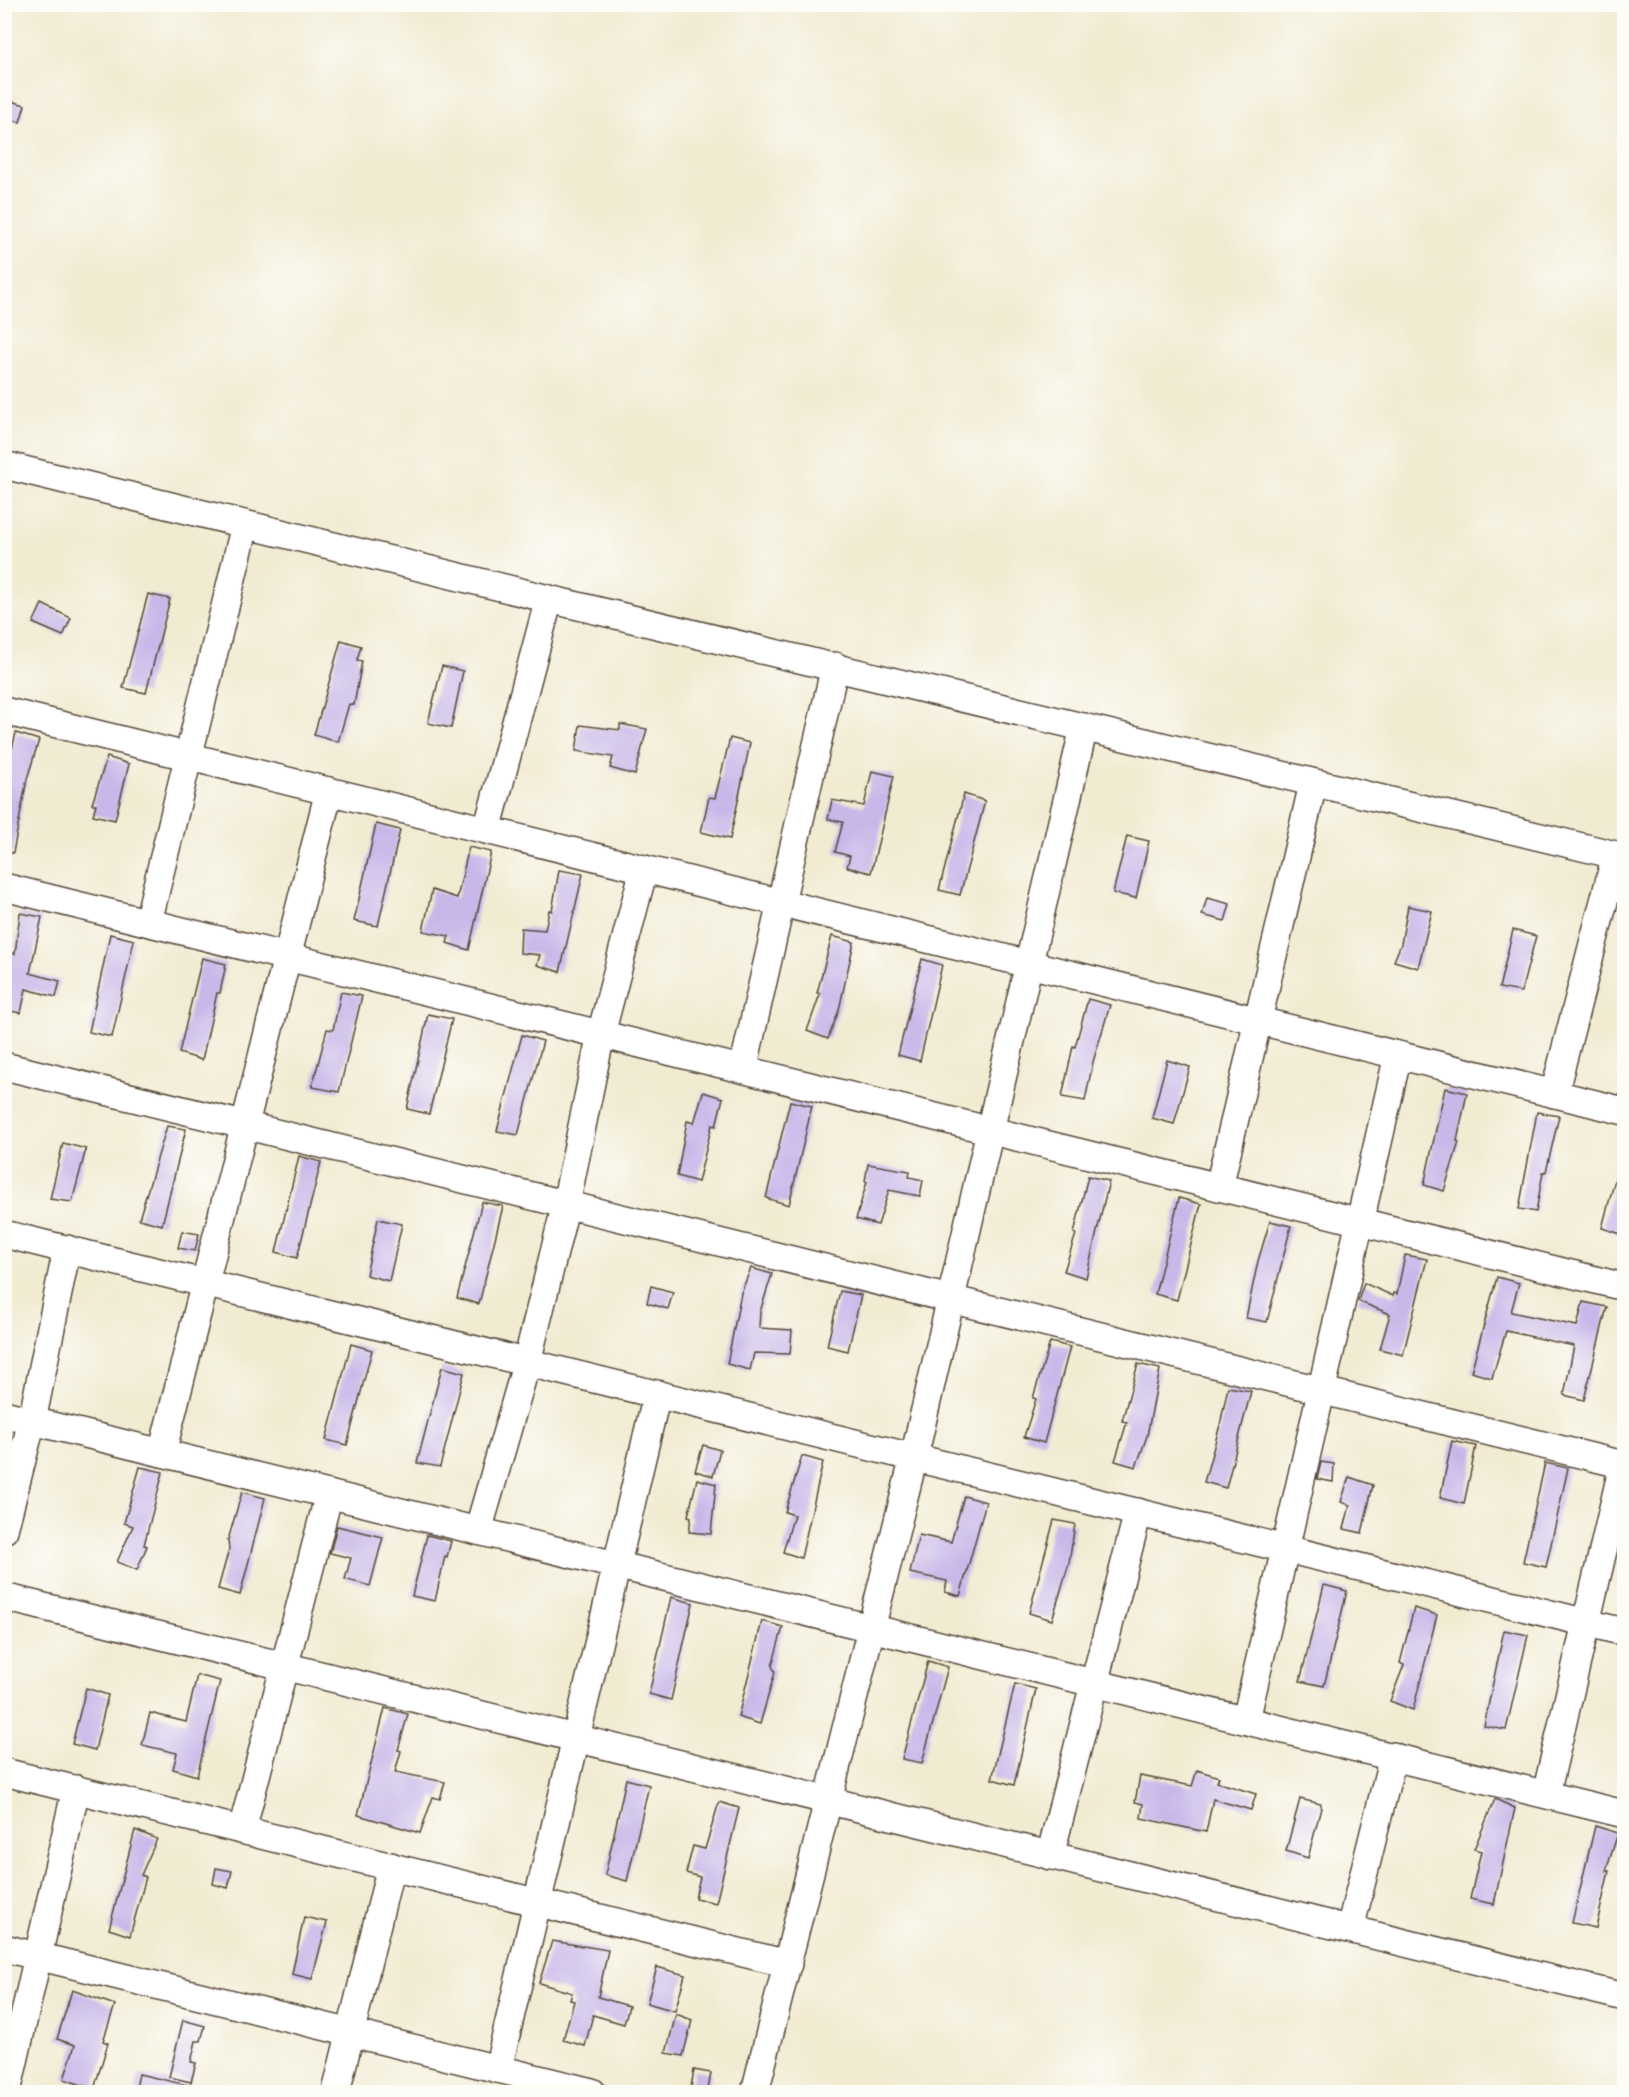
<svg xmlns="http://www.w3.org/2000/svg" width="1629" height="2097" viewBox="0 0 1629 2097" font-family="Mali,sans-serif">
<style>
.building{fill:#c8b8e9}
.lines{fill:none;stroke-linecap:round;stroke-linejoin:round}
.minor-casing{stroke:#564739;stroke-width:30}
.minor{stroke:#fff;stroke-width:27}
</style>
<rect width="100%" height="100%" fill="#fdfcf7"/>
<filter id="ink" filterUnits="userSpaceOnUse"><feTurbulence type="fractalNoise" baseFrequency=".0167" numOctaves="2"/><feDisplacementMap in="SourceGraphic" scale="12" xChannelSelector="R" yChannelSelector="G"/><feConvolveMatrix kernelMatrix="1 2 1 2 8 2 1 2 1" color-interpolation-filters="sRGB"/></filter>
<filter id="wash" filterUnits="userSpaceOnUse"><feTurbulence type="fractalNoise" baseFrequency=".008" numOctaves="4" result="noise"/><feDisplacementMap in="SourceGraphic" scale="24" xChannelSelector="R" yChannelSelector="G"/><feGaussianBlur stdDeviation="1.35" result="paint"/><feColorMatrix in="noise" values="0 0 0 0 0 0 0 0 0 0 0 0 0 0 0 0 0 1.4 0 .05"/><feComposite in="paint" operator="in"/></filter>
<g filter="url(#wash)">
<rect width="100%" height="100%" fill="#f1ebd2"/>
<g id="blocks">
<g class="building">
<path d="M4,99L25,105L20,122L4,118Z"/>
<path d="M148,594L170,599L146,693L123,688Z"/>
<path d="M42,604L71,618L63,636L33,623Z"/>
<path d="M341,640L361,646L357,660L362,661L354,705L349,704L338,742L314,735Z"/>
<path d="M442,666L463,671L451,728L428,723Z"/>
<path d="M620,724L647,729L635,775L610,768L613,757L576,751L580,725L620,730Z"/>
<path d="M16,733L39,740L27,779L13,853H4V780Z"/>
<path d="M730,738L750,743L730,839L701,832L709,797L715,798Z"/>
<path d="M107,757L129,764L115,820L93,815L96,804H92Z"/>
<path d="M872,771L894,776L871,873L847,867L850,856L835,852L843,822L828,819L832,800L864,806Z"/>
<path d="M964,794L985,801L960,895L939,890Z"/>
<path d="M376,824L400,830L378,926L354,921Z"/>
<path d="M1127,836L1149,841L1136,898L1113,893Z"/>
<path d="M469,847L491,852L469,950L447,943L449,936L423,931L432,890L457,898Z"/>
<path d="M559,870L583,874L560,972L537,965L540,955L520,953L521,928L545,930L549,910L552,911Z"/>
<path d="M1207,898L1230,904L1225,921L1202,915Z"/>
<path d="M1408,906L1432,911L1418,968L1394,961L1401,944Z"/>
<path d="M20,913L42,917L30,973L60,981L56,997L26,989L21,1013L4,1010V982L11,953L15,954Z"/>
<path d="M1513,930L1536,936L1521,992L1499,988Z"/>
<path d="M110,934L134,940L112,1037L89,1032Z"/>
<path d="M832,936L854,942L839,1010L828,1039L807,1031L820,994L817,993Z"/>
<path d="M202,958L226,964L220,993H217L202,1060L179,1053Z"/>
<path d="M922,959L942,965L920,1061L898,1055Z"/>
<path d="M341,992L362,996L339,1092L312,1087L327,1029L333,1030Z"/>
<path d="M1088,999L1110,1005L1093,1062L1085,1101L1062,1097L1073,1046L1075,1047Z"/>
<path d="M428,1014L452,1019L429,1114L407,1109Z"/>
<path d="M522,1035L543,1041L518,1135L497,1131Z"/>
<path d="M1167,1060L1190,1067L1174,1124L1152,1118Z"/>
<path d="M1445,1088L1467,1093L1457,1141L1459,1142L1444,1191L1424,1185Z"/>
<path d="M703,1092L723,1098L716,1126L712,1125L698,1182L677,1176L687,1121L694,1123Z"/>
<path d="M790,1101L812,1106L789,1205L766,1198Z"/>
<path d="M1537,1112L1559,1116L1546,1172H1543L1536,1212L1519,1209Z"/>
<path d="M167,1126L186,1129L162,1225L139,1219Z"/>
<path d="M63,1143L86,1149L72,1202L50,1199Z"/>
<path d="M299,1156L321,1162L297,1258L276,1252Z"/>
<path d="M868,1164L910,1171L909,1177L923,1180L920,1196L889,1190L878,1225L856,1219L867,1182L865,1181Z"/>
<path d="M1619,1164L1624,1165V1235L1602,1228Z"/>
<path d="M1088,1176L1109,1181L1086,1278L1064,1271L1076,1234L1074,1233Z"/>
<path d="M1179,1198L1201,1204L1177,1300L1155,1294Z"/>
<path d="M482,1202L503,1206L479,1304L457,1298Z"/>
<path d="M378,1219L402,1224L389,1281L366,1275Z"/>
<path d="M1270,1221L1291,1226L1267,1322L1246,1318L1258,1261Z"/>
<path d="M182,1231L199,1234L195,1251L178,1248Z"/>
<path d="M1405,1255L1427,1259L1403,1355L1380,1349L1390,1314L1358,1301L1364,1283L1393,1296L1394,1293L1397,1294Z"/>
<path d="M751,1268L772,1274L760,1312L759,1328L792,1330L790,1354L754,1353L750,1370L727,1364L741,1293Z"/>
<path d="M1497,1277L1519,1283L1511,1312L1577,1326L1583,1302L1607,1307L1584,1400L1564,1395L1574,1346L1506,1331L1492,1378L1471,1372Z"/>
<path d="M651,1286L673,1292L668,1309L647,1303Z"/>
<path d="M840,1291L861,1295L848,1351L827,1346Z"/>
<path d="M1050,1342L1070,1347L1044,1443L1024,1437L1036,1399L1033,1398Z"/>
<path d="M351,1344L372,1350L347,1445L326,1440Z"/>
<path d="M1138,1364L1160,1369L1147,1436L1136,1467L1115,1461L1127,1422L1122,1421Z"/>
<path d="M442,1367L464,1373L440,1467L417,1463Z"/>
<path d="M1228,1387L1251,1391L1226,1488L1204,1482L1220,1425Z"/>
<path d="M1452,1441L1476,1446L1464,1504L1440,1498Z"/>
<path d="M703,1445L720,1450L713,1476L695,1471Z"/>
<path d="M802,1456L823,1462L801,1558L783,1552L794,1515L785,1512Z"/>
<path d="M1321,1462L1334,1464L1333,1482L1317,1479Z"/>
<path d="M1545,1463L1568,1468L1546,1567L1523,1562Z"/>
<path d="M140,1467L163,1472L144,1545L147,1546L137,1570L117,1562L133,1526L124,1523Z"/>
<path d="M1349,1477L1373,1485L1362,1533L1344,1529L1350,1505L1341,1502Z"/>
<path d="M697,1479L716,1484L711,1534L689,1532L691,1517L688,1516Z"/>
<path d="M242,1492L265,1498L240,1595L218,1589L229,1549L228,1540Z"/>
<path d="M964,1496L986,1502L960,1596L945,1592L947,1581L910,1573L919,1535L951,1542Z"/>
<path d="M1054,1520L1075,1524L1069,1563L1052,1620L1029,1613Z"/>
<path d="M337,1526L383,1537L370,1586L345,1579L351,1558L330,1553Z"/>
<path d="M427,1535L451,1541L447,1557L445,1556L435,1601L412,1596Z"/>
<path d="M1324,1585L1347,1591L1324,1686L1300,1681Z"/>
<path d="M671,1597L693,1603L671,1700L649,1694Z"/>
<path d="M1414,1608L1437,1615L1413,1710L1390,1701L1404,1665L1400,1663Z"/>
<path d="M762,1621L783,1627L772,1666L775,1672L760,1724L738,1717Z"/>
<path d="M1504,1630L1528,1635L1506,1730L1484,1726Z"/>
<path d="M928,1661L948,1667L922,1763L902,1759Z"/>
<path d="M197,1675L220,1681L197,1776L173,1769L177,1753L142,1745L150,1713L186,1722Z"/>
<path d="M1015,1684L1036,1689L1014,1785L992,1779Z"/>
<path d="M86,1688L108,1695L95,1750L72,1744Z"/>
<path d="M385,1708L408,1714L398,1750L401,1751L395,1772L445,1782L440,1799L433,1797L420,1833L358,1815Z"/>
<path d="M1197,1770L1219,1777L1217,1782L1256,1794L1251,1810L1213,1799L1206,1832L1141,1818L1143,1804L1135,1802L1140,1776L1192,1786Z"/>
<path d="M626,1779L649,1785L627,1881L605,1875Z"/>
<path d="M1300,1799L1321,1804V1808L1308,1858L1286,1851Z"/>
<path d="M1495,1799L1515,1808L1494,1904L1470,1899L1481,1851L1474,1849Z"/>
<path d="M719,1802L739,1808L716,1903L695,1898L700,1877L686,1873L693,1846L705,1849Z"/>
<path d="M1595,1826L1618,1833L1606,1871H1609L1596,1928L1572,1923Z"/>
<path d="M135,1830L157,1839L141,1875L146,1877L130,1936L109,1929Z"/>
<path d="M216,1868L232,1871L228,1888L213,1884Z"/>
<path d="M304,1917L327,1922L312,1979L292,1974Z"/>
<path d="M552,1941L608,1950L598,1997L629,2006L624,2024L593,2015L585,2046L563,2040L574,2001L570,2000L572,1993L539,1983Z"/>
<path d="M657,1967L685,1975L675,2011L647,2003Z"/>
<path d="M72,1990L115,2005L103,2041L108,2043L94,2089L64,2079L75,2045L57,2039Z"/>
<path d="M676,2014L692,2020L683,2056L666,2053Z"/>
<path d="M183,2020L205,2026L201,2041H196L191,2062L196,2063L191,2082L169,2077Z"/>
<path d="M694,2070L711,2073L708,2090L691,2087Z"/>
<path d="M139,2074L191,2086V2092H135Z"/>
</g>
</g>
</g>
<g filter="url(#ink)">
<use href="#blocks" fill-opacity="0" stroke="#564739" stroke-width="1.5"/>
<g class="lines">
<defs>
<g id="minor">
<path d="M4,465L549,599L1624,857"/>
<path d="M4,711L1624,1111"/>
<path d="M487,830L549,599"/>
<path d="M4,887L1624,1287"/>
<path d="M148,922L245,525"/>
<path d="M4,1066L1624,1465"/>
<path d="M743,1069L835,666"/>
<path d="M1554,1094L1616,855"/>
<path d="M1219,1187L1313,784"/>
<path d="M4,1234L1624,1632"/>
<path d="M4,1414L1624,1814"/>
<path d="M162,1453L329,791"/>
<path d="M4,1530L32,1421L67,1249"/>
<path d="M478,1531L527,1362L566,1204L601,1034L644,869"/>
<path d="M4,1597L1624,1997"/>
<path d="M1246,1720L1398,1055"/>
<path d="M4,1772L788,1964"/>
<path d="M1546,1794L1624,1461"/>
<path d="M242,1830L329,1494"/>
<path d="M1050,1856L1138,1512"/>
<path d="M1350,1929L1393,1756"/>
<path d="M4,1948L592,2092"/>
<path d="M498,2069L657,1394"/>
<path d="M7,2092L76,1789"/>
<path d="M336,2092L391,1866"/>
<path d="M755,2092L914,1457L1084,727"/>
</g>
</defs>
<use href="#minor" class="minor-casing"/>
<use href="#minor" class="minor"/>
</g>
</g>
<rect width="1629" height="2097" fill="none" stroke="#fdfcf7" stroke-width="24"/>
</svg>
